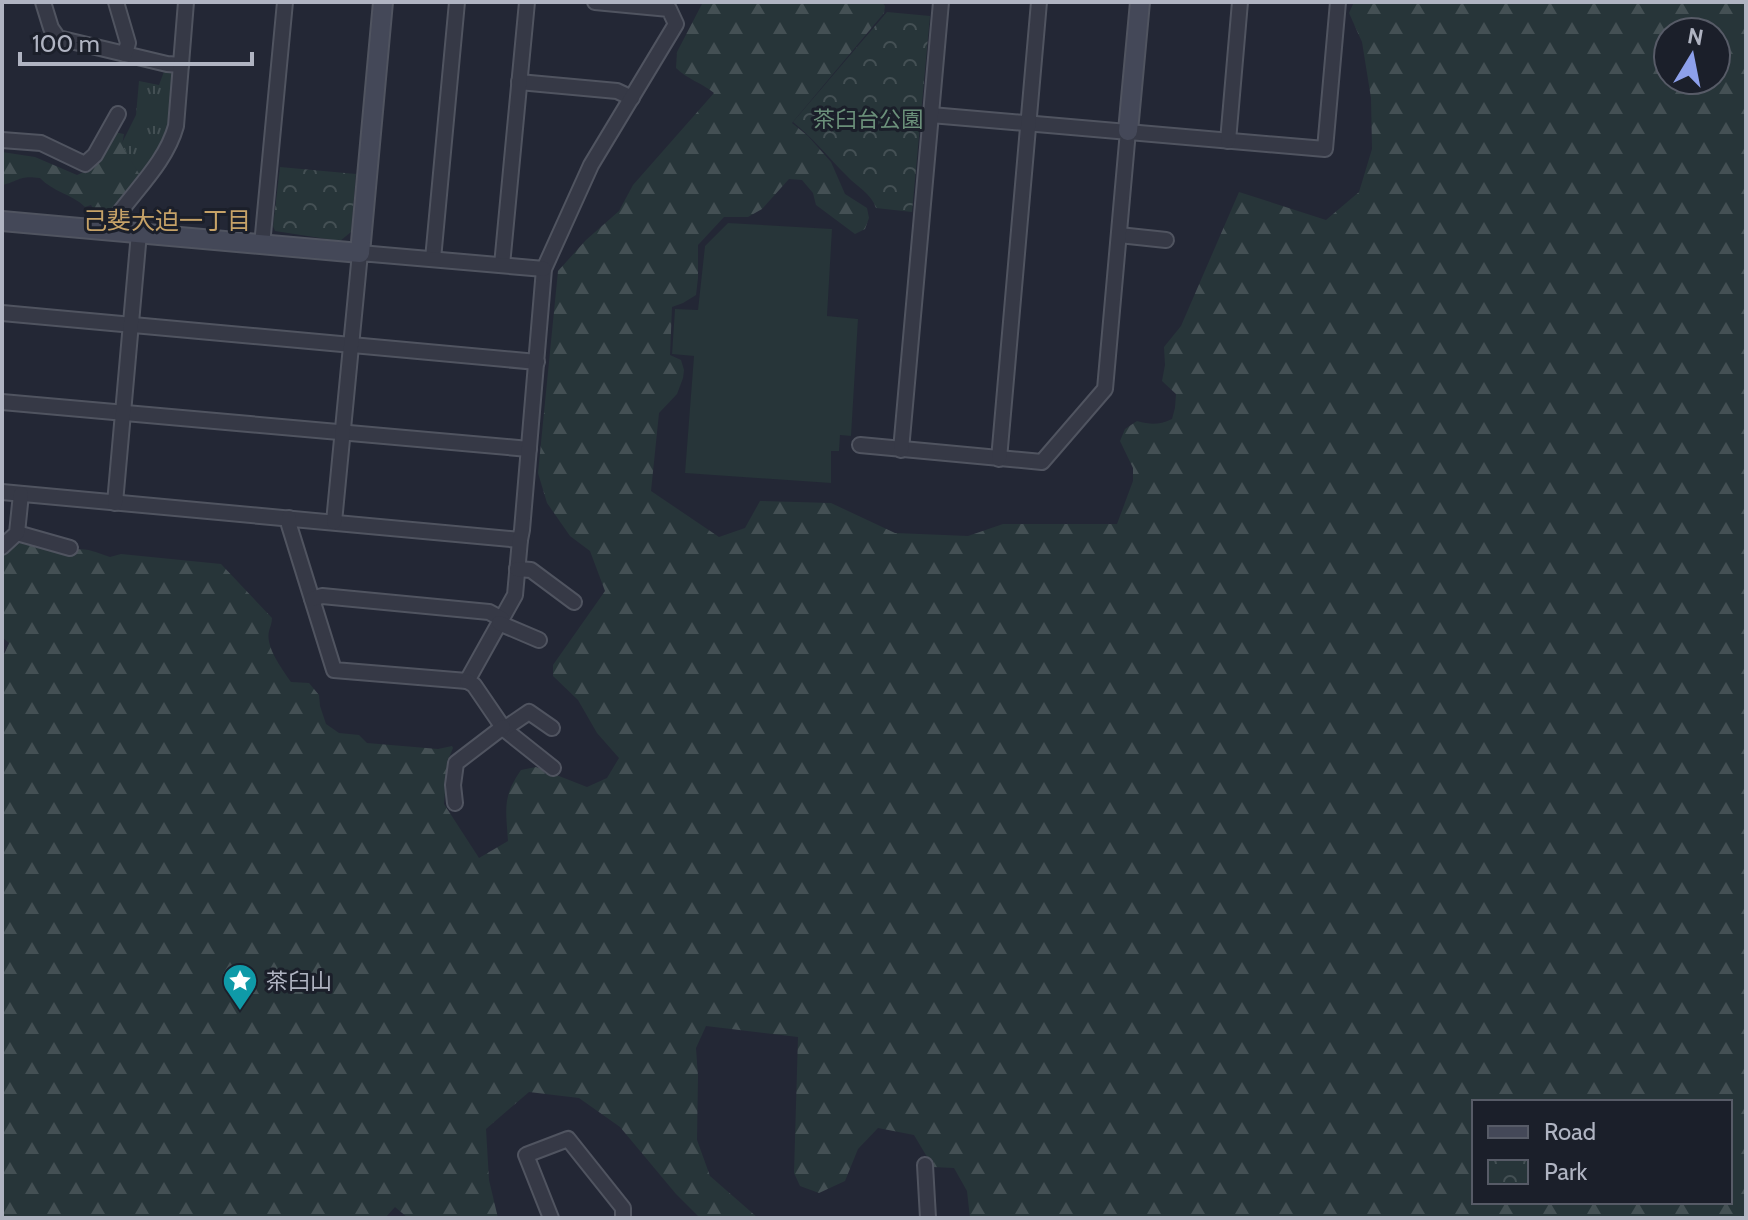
<svg xmlns="http://www.w3.org/2000/svg" width="1748" height="1220" viewBox="0 0 1748 1220" font-family="Cabin,'Noto Sans JP',sans-serif">
<style>
.grass{fill:url(#grass-tufts)}
.forest{fill:url(#forest-firs);fill-rule:evenodd}
.park{fill:url(#park-crowns)}
.garden{fill:#273539}
.lines{fill:none;stroke-linecap:round;stroke-linejoin:round}
.street-casing{stroke:#505460;stroke-width:18}
.secondary-casing{stroke:#505460;stroke-width:22}
.street{stroke:#363946;stroke-width:14}
.secondary{stroke:#444858;stroke-width:18}
.labels{text-anchor:middle;stroke-width:6;stroke-linejoin:round;paint-order:stroke}
.park-label{font-size:22px;fill:#6b907a;stroke:#1b1f2a}
.poi-label{font-size:22px;fill:#b0b4c2;stroke:#1b1f2a;text-anchor:start}
.neighbourhood-label{font-size:24px;fill:#c6a267;stroke:#1b1f2a}
</style>
<defs>
<pattern id="grass-tufts" width="24" height="20" patternUnits="userSpaceOnUse" patternTransform="scale(2)"><rect width="24" height="20" fill="#273539"/><path d="M3 7l-1-3M5 7V3M7 7l1-3M15 17l-1-3M17 17v-4M19 17l1-3" fill="none" stroke="#445054"/></pattern>
<pattern id="forest-firs" width="22" height="20" patternUnits="userSpaceOnUse" patternTransform="scale(2)"><rect width="22" height="20" fill="#273539"/><path d="M5 1l3.5 6h-7zM16 11l3.5 6h-7z" fill="#445054"/></pattern>
<pattern id="park-crowns" width="20" height="18" patternUnits="userSpaceOnUse" patternTransform="scale(2)"><rect width="20" height="18" fill="#273539"/><path d="M2 6a3 3 0 1 1 6 0M12 15a3 3 0 1 1 6 0" fill="none" stroke="#445054"/></pattern>
</defs>
<rect width="100%" height="100%" fill="#232735"/>
<path class="grass" d="M165,69L169,70L174,78L168,134L141,177L121,145L136,115L139,81L159,85Z"/>
<g class="forest">
<path d="M703,2H882L885,6L884,13L792,123L808,136L831,162L845,194L867,208L869,218L865,229L855,234L816,205L813,193L802,180L789,179L762,209L748,217H724L698,245V278L696,295L683,303L672,307L670,355L681,360L684,370L683,378L677,394L659,413L651,491L719,537L745,528L760,501L831,503L895,533L968,536L1003,524H1117L1133,481V468L1120,441L1125,429L1137,421C1151,425 1159,425 1172,419L1175,408L1176,394L1162,381L1165,365L1164,347L1181,326L1239,192L1326,220L1359,192L1372,149L1371,98L1362,42L1349,13L1354,2H1746V1218H970L967,1191L954,1168L933,1167L914,1135L878,1128L858,1149L845,1181L819,1193L800,1186L794,1173L798,1037L706,1026L696,1048L698,1076L697,1140L710,1176L758,1218H700L676,1194L620,1127L579,1098L529,1092L486,1129L489,1180L498,1218H408L395,1207L385,1218H2V730H4L2,721V659L9,643L2,637V554L16,539L72,551C85,546 97,553 110,557L121,554L221,564L272,618C272,623 270,627 269,631C265,647 283,670 291,682L309,683L319,695L320,706L326,724L339,733L359,735L367,743L438,749L452,746L453,748L448,760L444,804L479,858L508,841C506,810 502,797 521,770L536,767L587,787L607,778L619,758L597,733L578,700L553,676V665L605,591L590,551L570,536L547,503L538,473L558,271L586,240L619,211L633,185L714,93C702,83 687,79 676,68L677,52ZM1668,32H1716V80H1668ZM1474,1102H1730V1202H1474Z"/>
<path d="M114,132L124,134L122,145L141,177L111,211L96,214L91,205L85,207C72,194 53,192 40,178C18,175 20,181 2,185V152L35,157L77,175L86,171Z"/>
</g>
<g class="park">
<path d="M887,12L930,16L912,212L876,208C871,193 857,187 847,176C828,157 814,139 793,122Z"/>
<path d="M280,167L356,174L351,232L340,241L275,231L273,226Z"/>
</g>
<path class="garden" d="M728,223L832,229L827,316L858,319L851,436L840,435L839,451H831V483L685,473L694,356L672,354L675,309L698,310L705,246Z"/>
<g class="lines">
<defs>
<g id="street">
<path d="M43,2L51,28L58,38L167,64L181,65"/>
<path d="M116,2L128,43L125,54"/>
<path d="M519,82L617,91L632,98"/>
<path d="M931,115L1325,149L1338,2"/>
<path d="M2,140L41,143L85,164L95,155L118,114"/>
<path d="M1228,141L1240,2"/>
<path d="M113,231L114,220C136,189 166,162 176,126L186,2"/>
<path d="M1119,235L1166,240"/>
<path d="M262,245L285,2"/>
<path d="M433,259L457,2"/>
<path d="M502,265L527,2"/>
<path d="M2,313L537,362"/>
<path d="M2,402L529,449"/>
<path d="M860,445L1042,462L1105,389L1128,131"/>
<path d="M901,450L941,2"/>
<path d="M999,459L1039,2"/>
<path d="M2,492L520,540"/>
<path d="M115,503L139,233"/>
<path d="M289,518V525L334,670L467,681L515,595L520,540L522,530L544,269L591,165L676,24L669,9L595,2"/>
<path d="M334,522L360,253L544,269"/>
<path d="M17,533L70,548"/>
<path d="M2,547L17,533L21,494"/>
<path d="M517,569L531,570L574,602"/>
<path d="M312,599L322,596L489,612L502,619"/>
<path d="M499,623L539,640"/>
<path d="M467,681L474,685L504,729L553,768"/>
<path d="M504,729L529,712L552,728"/>
<path d="M455,803L453,785L456,763L503,727"/>
<path d="M925,1165L928,1218"/>
<path d="M551,1218L526,1155L568,1139L623,1208V1218"/>
</g>
<g id="secondary">
<path d="M1128,131L1140,2"/>
<path d="M2,221L360,253L383,2"/>
</g>
</defs>
<use href="#street" class="street-casing"/>
<use href="#secondary" class="secondary-casing"/>
<use href="#street" class="street"/>
<use href="#secondary" class="secondary"/>
</g>
<defs>
<symbol id="sight-pin" viewBox="-11 -11 22 30"><path d="M0 17L-7.5 6A9.5 9.5 0 1 1 7.5 6Z" fill="#0f9aa8" stroke="#1b1f2a"/><path d="M0-6L1.8-2.2L6-1.7L2.9 1.2L3.7 5.4L0 3.3L-3.7 5.4L-2.9 1.2L-6-1.7L-1.8-2.2Z" fill="#fff"/></symbol>
</defs>
<g fill-rule="evenodd">
<use href="#sight-pin" x="220" y="961" width="40" height="54"/>
</g>
<g class="labels">
<g class="park-label">
<text x="868" y="127">茶臼台公園</text>
</g>
<g class="poi-label">
<text x="266" y="989">茶臼山</text>
</g>
<g class="neighbourhood-label">
<text x="167" y="229">己斐大迫一丁目</text>
</g>
</g>
<rect width="1748" height="1220" fill="none" stroke="#b0b4c2" stroke-width="8"/>
<rect x="1472" y="1100" width="260" height="104" fill="#1b1f2a" stroke="#575b67" stroke-width="2"/>
<rect x="1488" y="1126" width="40" height="12" fill="#444858" stroke="#575b67" stroke-width="2"/>
<text x="1544" y="1140" font-size="24" fill="#b0b4c2">Road</text>
<rect x="1488" y="1160" width="40" height="24" fill="url(#park-crowns)" stroke="#575b67" stroke-width="2"/>
<text x="1544" y="1180" font-size="24" fill="#b0b4c2">Park</text>
<g transform="translate(1692 56) rotate(10)"><circle r="38" fill="#1b1f2a" stroke="#575b67" stroke-width="2"/>
<path d="M0-6L14 30L0 20L-14 30Z" fill="#8da0eb"/>
<text y="-12" font-size="22" font-weight="bold" text-anchor="middle" fill="#b0b4c2">N</text>
</g>
<path d="M20 52v12h232v-12" fill="none" stroke="#b0b4c2" stroke-width="4"/>
<text x="32" y="52" font-size="24" fill="#b0b4c2" stroke="#1b1f2a" stroke-width="6" paint-order="stroke">100 m</text>
</svg>
